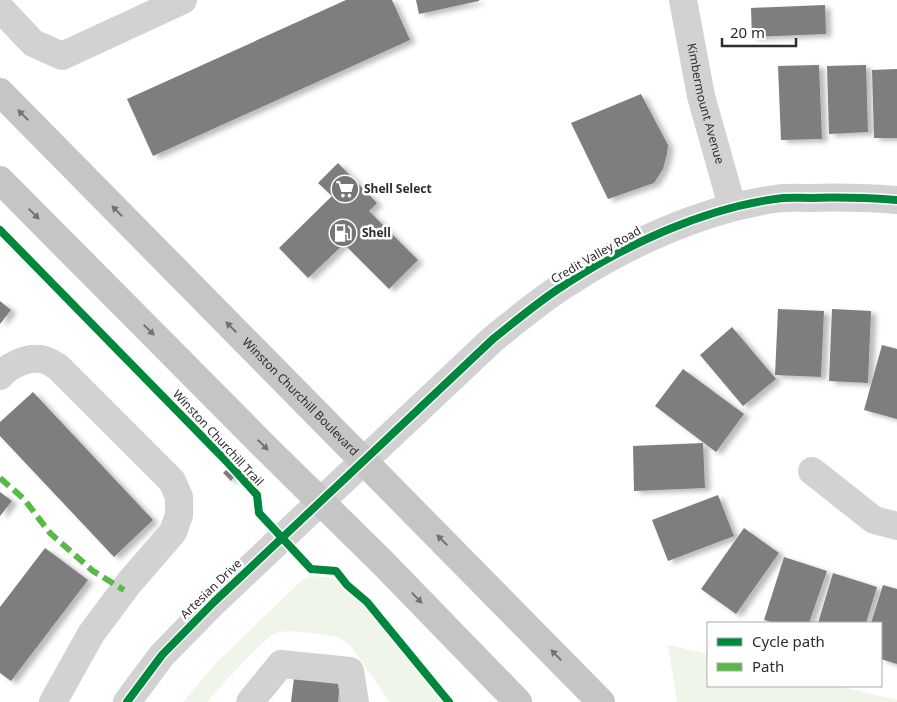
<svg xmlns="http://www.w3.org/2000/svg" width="897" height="702" viewBox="0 0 897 702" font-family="'Noto Sans',sans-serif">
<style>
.green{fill:#f0f5ea}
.building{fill:#7e7e7e;filter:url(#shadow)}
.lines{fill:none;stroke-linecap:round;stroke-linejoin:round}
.minor{stroke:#d2d2d2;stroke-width:28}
.major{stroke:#c5c5c5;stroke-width:28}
.quiet{stroke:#58b947;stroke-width:6;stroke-dasharray:12 6;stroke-linecap:butt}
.cycleway-casing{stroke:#fff;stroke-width:11}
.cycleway{stroke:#00873e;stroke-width:8}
.oneway{fill:#717171}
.labels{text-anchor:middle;stroke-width:5;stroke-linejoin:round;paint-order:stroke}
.street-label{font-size:12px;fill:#2d2d2d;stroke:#fff}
.poi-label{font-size:12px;font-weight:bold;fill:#2d2d2d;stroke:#fff;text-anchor:start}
</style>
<defs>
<filter id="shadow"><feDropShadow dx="5.5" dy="3" stdDeviation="2.5" flood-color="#0004"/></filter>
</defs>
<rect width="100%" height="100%" fill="#fff"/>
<g class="green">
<path d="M311,576L334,578L363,606L443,702H390L350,645L336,636C320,635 294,629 278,632C266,635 218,689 207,702H183L215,664L302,580Z"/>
<path d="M668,645L708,654V686H838L897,700V702H677Z"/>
</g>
<g class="building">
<path d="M346,0H392L410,40L153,156L127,99Z"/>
<path d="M416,0H479V1L419,14Z"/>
<path d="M825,5L826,34L752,37L751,8Z"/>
<path d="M819,65L822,139L781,140L778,66Z"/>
<path d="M866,65L868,132L829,134L827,66Z"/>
<path d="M897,69V138H874L872,70Z"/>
<path d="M641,94L668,145L667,154L663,169L654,183L608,199L571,123Z"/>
<path d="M338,163L377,203L369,211L418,260L389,289L344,244L308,278L279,248L332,196L318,183Z"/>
<path d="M0,301L11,310L0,324Z"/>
<path d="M778,309L824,311L821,377L775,375Z"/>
<path d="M832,309L871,311L868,383L829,381Z"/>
<path d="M732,327L776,379L743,406L700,355Z"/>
<path d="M882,345L897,349V419L864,410Z"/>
<path d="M683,369L744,414L716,452L655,406Z"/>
<path d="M33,392L153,520L114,557L0,436V422Z"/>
<path d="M703,443L705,488L634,491L633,446Z"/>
<path d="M226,470L234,477L231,481L223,473Z"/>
<path d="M0,492L12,501L0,516Z"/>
<path d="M718,495L734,536L668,561L652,520Z"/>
<path d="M744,528L779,553L736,614L701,589Z"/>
<path d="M45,548L88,580L11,681L0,673V607Z"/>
<path d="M784,557L827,571L809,623H775L764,620Z"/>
<path d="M833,573L877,587L866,623H818Z"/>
<path d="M883,585L897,589V664L881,659V623H871Z"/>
<path d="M294,678L340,683L338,702H291Z"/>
</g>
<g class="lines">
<g class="minor">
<path id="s1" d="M683,0L701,96L732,206"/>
<path d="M0,8L33,43L62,56L183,0"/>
<path d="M0,376C8,366 27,357 40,359C46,359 53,364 58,367L172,481L179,497V515L173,532L129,583L91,634L53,702"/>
<path d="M812,471L874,520L897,526"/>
<path d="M127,702L162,655L214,602L493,339C517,320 540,300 566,284C627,244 703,209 775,199C787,197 798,198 810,198C839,197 868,198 897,200"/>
<path d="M250,702L281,664L350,671L355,702"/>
</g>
<g class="major">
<path id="s2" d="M0,92L601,702"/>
<path d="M0,180L264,446L383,563L518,702"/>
</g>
<path class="quiet" d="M0,478L24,499L50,533L93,571L124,590"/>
<defs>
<g id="cycleway">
<path d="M0,230L229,464L257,495L259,513L311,569L336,571L347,585L367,602L449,702"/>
<path d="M127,702L162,655L214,602L493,339C517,320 540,300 566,284C627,244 703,209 775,199C787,197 798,198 810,198C839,197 868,198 897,200"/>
</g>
</defs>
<use href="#cycleway" class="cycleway-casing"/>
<use href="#cycleway" class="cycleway"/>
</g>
<defs><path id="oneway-solid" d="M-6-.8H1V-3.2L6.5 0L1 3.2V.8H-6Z" transform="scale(1.25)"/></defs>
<g class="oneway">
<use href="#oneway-solid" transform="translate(23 115) rotate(-135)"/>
<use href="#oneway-solid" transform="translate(117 211) rotate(-134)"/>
<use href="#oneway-solid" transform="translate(34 214) rotate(45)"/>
<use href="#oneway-solid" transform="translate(231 327) rotate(-135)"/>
<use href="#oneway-solid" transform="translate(149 330) rotate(45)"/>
<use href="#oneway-solid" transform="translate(263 445) rotate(45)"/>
<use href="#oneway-solid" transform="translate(442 540) rotate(-135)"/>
<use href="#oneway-solid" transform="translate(417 598) rotate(46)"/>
<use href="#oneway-solid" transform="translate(556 655) rotate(-134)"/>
</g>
<defs>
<symbol id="supermarket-disc" viewBox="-11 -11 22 22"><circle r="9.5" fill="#767676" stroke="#fff"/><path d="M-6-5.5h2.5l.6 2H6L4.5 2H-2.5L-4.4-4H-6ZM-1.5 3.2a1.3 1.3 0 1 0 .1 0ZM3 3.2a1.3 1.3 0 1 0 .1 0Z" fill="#fff"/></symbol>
<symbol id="fuel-disc" viewBox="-11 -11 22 22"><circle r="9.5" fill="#767676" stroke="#fff"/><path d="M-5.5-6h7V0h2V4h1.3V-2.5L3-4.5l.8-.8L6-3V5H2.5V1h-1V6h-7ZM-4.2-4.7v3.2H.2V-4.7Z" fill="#fff"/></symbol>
</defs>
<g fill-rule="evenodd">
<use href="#supermarket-disc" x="329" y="173" width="32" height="32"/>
<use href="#fuel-disc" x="327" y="217" width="32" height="32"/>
</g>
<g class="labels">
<g class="street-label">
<text dy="4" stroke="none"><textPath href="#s1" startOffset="106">Kimbermount Avenue</textPath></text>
<text transform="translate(596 255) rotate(-30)" y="4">Credit Valley Road</text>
<text dy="4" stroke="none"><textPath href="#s2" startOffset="428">Winston Churchill Boulevard</textPath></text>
<text transform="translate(218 438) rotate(47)" y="4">Winston Churchill Trail</text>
<text transform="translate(211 589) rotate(-44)" y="4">Artesian Drive</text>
</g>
<g class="poi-label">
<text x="364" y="193">Shell Select</text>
<text x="362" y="237">Shell</text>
</g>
</g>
<rect x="707" y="622" width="175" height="65" fill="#ffffff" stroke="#ababab"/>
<rect x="717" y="638" width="25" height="8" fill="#00873e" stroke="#ababab"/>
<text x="752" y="647" font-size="15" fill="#2d2d2d">Cycle path</text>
<rect x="717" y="663" width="25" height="8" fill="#58b947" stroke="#ababab"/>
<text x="752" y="672" font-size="15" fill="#2d2d2d">Path</text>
<path d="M722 38v8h74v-8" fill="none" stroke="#2d2d2d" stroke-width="2.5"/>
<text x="730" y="38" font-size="15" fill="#2d2d2d" stroke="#ffffff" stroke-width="4" paint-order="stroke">20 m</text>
</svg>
